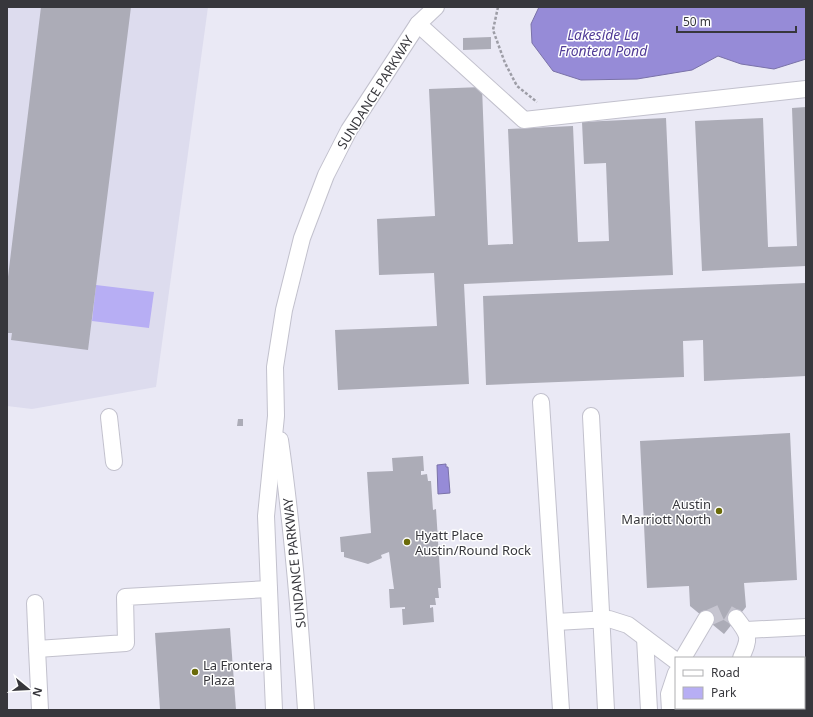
<svg xmlns="http://www.w3.org/2000/svg" width="813" height="717" viewBox="0 0 813 717" font-family="'Noto Sans',sans-serif">
<style>
.built{fill:#dddcee}
.green{fill:#b7aef4}
.water{fill:#968bd7;stroke:#7a72a8}
.building{fill:#acacb7}
.lines{fill:none;stroke-linecap:round;stroke-linejoin:round}
.minor-tunnel{stroke:#c6c5d0;stroke-width:16;stroke-dasharray:16 8;stroke-linecap:butt}
.minor-casing{stroke:#c2c1cd;stroke-width:18}
.path{stroke:#9d9da6;stroke-width:2.5;stroke-dasharray:3 2;stroke-linecap:butt}
.minor{stroke:#fff;stroke-width:16}
.poi-dot{fill:#6a6a08;stroke:#fff;stroke-width:1.5}
.labels{text-anchor:middle;stroke-width:3;stroke-linejoin:round;paint-order:stroke}
.street-label{font-size:13px;fill:#37373c;stroke:#fff}
.poi-label{font-size:13px;fill:#37373c;stroke:#fff;text-anchor:start}
.water-label{font-size:14px;font-style:italic;fill:#513c97;stroke:#fff}
</style>
<rect width="100%" height="100%" fill="#eae9f5"/>
<path class="built" d="M7,7H208L156,387L32,409L7,406Z"/>
<path class="green" d="M96,285L154,292L149,328L92,321Z"/>
<g class="water">
<path d="M539,7H806V59L774,69L741,64L718,56L692,70L637,79L581,80L553,71L532,43L531,24Z"/>
<path d="M446,464V467H448L450,493L438,494L437,465Z"/>
</g>
<g class="building">
<path d="M41,7H131L88,350L11,340L12,333H7V285Z"/>
<path d="M491,37V49L463,50V38Z"/>
<path d="M482,87L488,245L513,244L508,129L573,126L578,242L609,241L606,163L584,164L582,122L666,118L673,275L464,284L469,384L338,390L335,330L437,326L434,273L379,275L377,219L435,216L429,89Z"/>
<path d="M806,107V266L702,271L695,121L763,118L768,247L797,246L792,108Z"/>
<path d="M806,283V376L704,381L703,340L683,341L684,377L486,385L483,296Z"/>
<path d="M238,419H243V426H237Z"/>
<path d="M790,433L797,580L744,583L746,607L724,634L690,606L689,586L647,588L640,441Z"/>
<path d="M423,456L424,471H421V475L427,474L428,481H431L433,510L436,509L441,588H438L439,598H435L436,605H430V608L433,607L434,622L403,625L402,609H405V607L390,608L389,589H394L389,552L381,555L382,558L368,564L344,557V552H341L340,537L371,533L367,472L393,471L392,458Z"/>
<path d="M230,628L236,710H160L155,633Z"/>
</g>
<g class="lines">
<path class="minor-tunnel" d="M706,619L724,611L736,618"/>
<defs>
<g id="minor">
<path d="M418,24L524,120L806,89"/>
<path d="M541,402L561,710"/>
<path d="M591,416L606,710"/>
<path d="M109,417L114,462"/>
<path d="M280,440C293,530 300,619 306,710"/>
<path d="M35,603L37,649"/>
<path d="M736,618C750,636 750,638 741,658"/>
<path d="M556,622L609,619L628,625L676,661"/>
<path d="M746,630L806,627"/>
<path d="M645,638L649,710"/>
<path d="M683,658L706,619"/>
<path d="M804,696H806"/>
<path d="M749,708V710"/>
<path d="M40,710L37,649L126,643L125,597L269,589"/>
<path d="M274,710L266,516L276,416L275,367L284,310L302,238L326,175L349,130L418,24L436,7"/>
<path d="M670,710L669,694L676,673"/>
<path d="M718,710V708"/>
</g>
</defs>
<use href="#minor" class="minor-casing"/>
<path class="path" d="M498,7L493,30L505,63L517,86L537,102"/>
<use href="#minor" class="minor"/>
</g>
<g class="poi-dot">
<circle cx="719" cy="511" r="4"/>
<circle cx="407" cy="542" r="4"/>
<circle cx="195" cy="672" r="4"/>
</g>
<g class="labels">
<g class="street-label">
<text transform="translate(375 92) rotate(-58)" y="5">SUNDANCE PARKWAY</text>
<text transform="translate(294 563) rotate(-96)" y="5">SUNDANCE PARKWAY</text>
</g>
<g class="poi-label">
<text x="711" y="509" text-anchor="end">Austin<tspan x="711" dy="15">Marriott North</tspan></text>
<text x="415" y="540">Hyatt Place<tspan x="415" dy="15">Austin/Round Rock</tspan></text>
<text x="203" y="670">La Frontera<tspan x="203" dy="15">Plaza</tspan></text>
</g>
<g class="water-label">
<text x="603" y="40">Lakeside La<tspan x="603" dy="16">Frontera Pond</tspan></text>
</g>
</g>
<rect width="813" height="717" fill="none" stroke="#37373c" stroke-width="16"/>
<rect x="675" y="657" width="130" height="52" fill="#ffffff" stroke="#afafb1"/>
<rect x="683" y="670" width="20" height="6" fill="#ffffff" stroke="#afafb1"/>
<text x="711" y="677" font-size="12" fill="#37373c">Road</text>
<rect x="683" y="687" width="20" height="12" fill="#b7aef4" stroke="#afafb1"/>
<text x="711" y="697" font-size="12" fill="#37373c">Park</text>
<g transform="translate(28 689) rotate(108)" stroke="#ffffff" stroke-width="3" paint-order="stroke">
<path d="M0-3L7 15L0 10L-7 15Z" fill="#37373c"/>
<text y="-6" font-size="11" font-weight="bold" text-anchor="middle" fill="#37373c">N</text>
</g>
<path d="M677 26v6h119v-6" fill="none" stroke="#37373c" stroke-width="2"/>
<text x="683" y="26" font-size="12" fill="#37373c" stroke="#ffffff" stroke-width="3" paint-order="stroke">50 m</text>
</svg>
